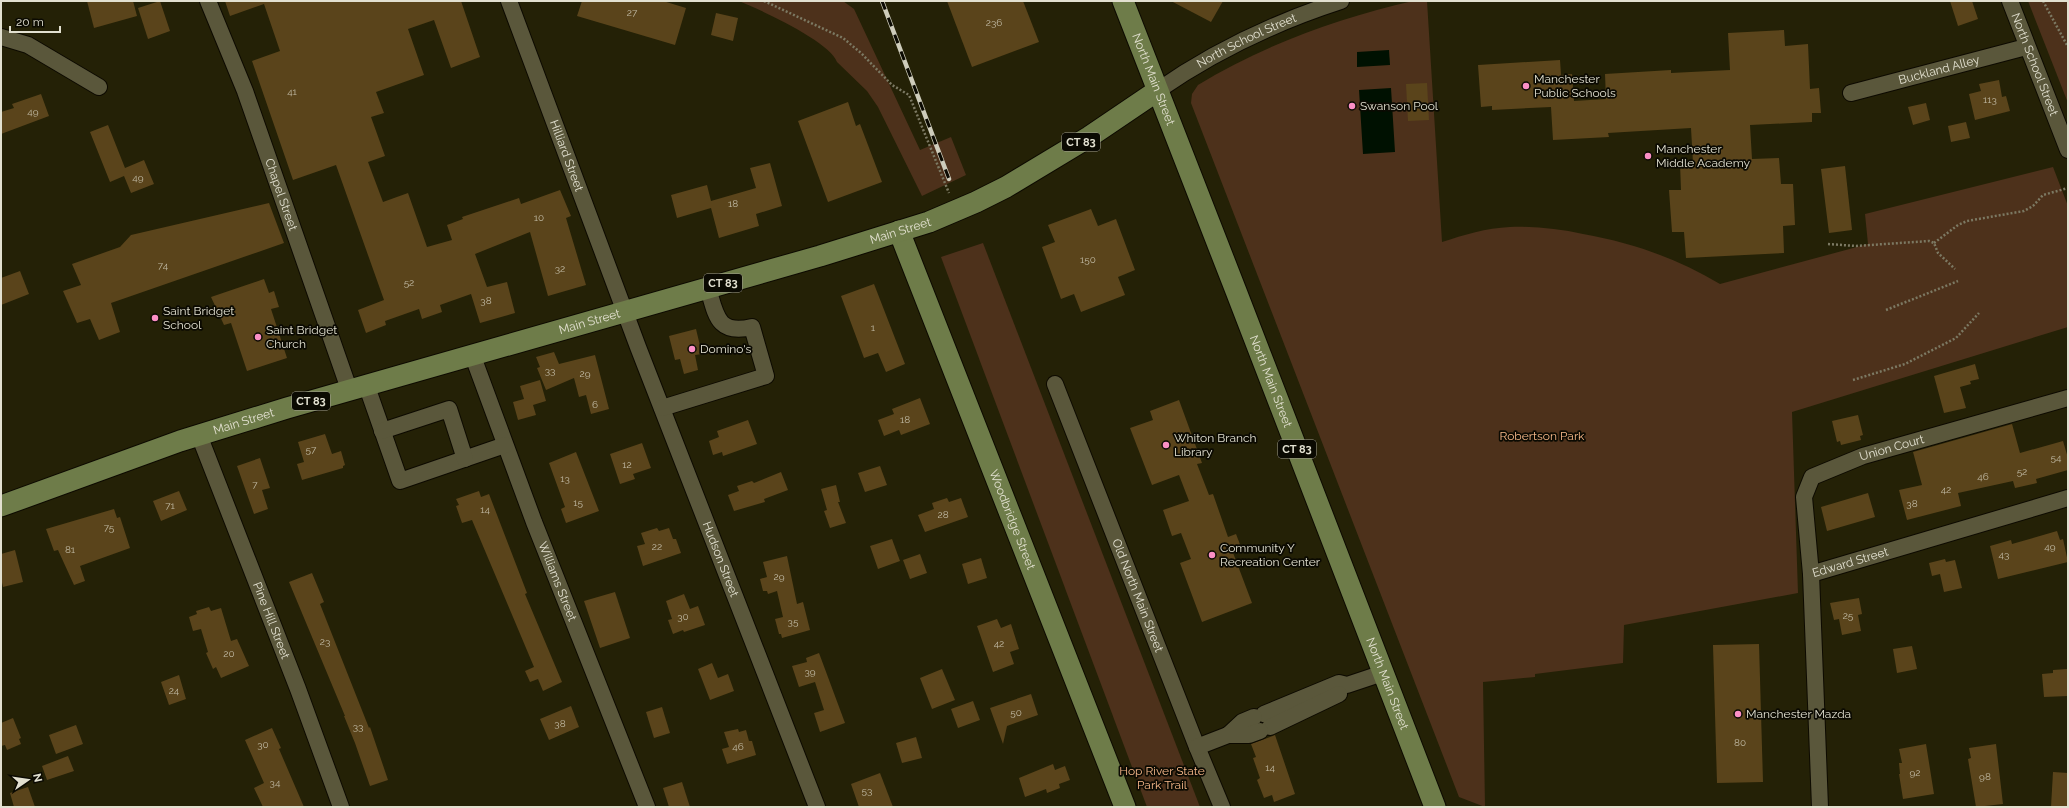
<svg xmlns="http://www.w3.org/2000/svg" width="2069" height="808" viewBox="0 0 2069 808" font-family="Raleway,sans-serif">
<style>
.green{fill:#4d311b}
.water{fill:#001101}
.building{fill:#5a441b}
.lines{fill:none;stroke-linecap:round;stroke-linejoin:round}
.minor-casing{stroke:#0d0a00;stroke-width:18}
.major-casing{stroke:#0d0a00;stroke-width:23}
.path{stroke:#7c7963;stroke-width:2.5;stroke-dasharray:2 2;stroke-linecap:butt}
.minor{stroke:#5a573b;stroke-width:16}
.major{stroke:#6e7c49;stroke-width:21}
.rail-casing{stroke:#ceccbb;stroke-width:4.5}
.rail{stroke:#0b0a02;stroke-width:3;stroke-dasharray:9;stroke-linecap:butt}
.poi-dot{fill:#fb8fc5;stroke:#0b0a02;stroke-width:1.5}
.labels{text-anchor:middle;stroke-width:3.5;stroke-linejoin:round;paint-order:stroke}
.number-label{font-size:10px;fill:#c0b9a3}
.shield{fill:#0b0a02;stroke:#a2a092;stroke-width:1}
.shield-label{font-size:11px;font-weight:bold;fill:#e2e0d0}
.street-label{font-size:12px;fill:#e2e0d0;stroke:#0b0a02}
.poi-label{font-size:12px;fill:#e2e0d0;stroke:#0b0a02;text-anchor:start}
.park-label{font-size:12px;fill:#f7b889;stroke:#0b0a02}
</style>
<rect width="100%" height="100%" fill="#242106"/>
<g class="green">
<path d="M739,1H843L854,9L920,150L951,137L966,175L922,196L878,107L867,91L837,62C831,42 759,9 739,1Z"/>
<path d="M1413,1H1427L1442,242C1464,235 1486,228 1510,227C1535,226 1559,229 1583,234C1633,243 1676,258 1720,284L1868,244L1865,214L2053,167L2068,206V327L1792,412L1798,593L1624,625L1623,663L1535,674V677L1483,682L1485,807L1459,797L1191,103L1192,94L1198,85C1263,45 1339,18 1413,1Z"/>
<path d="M2028,1H2068V103Z"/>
<path d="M983,243L1200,807H1147L941,257Z"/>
</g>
<g class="water">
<path d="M1389,50L1390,65L1357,67V52Z"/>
<path d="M1391,88L1395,152L1363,154L1359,90Z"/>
</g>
<g class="building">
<path d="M87,1H133L137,16L94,28Z"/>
<path d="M160,1L170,31L148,39L138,8Z"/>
<path d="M225,1H461L480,57L451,68L434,20L408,29L424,75L376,92L384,113L371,117L385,156L368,162L383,202L408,193L427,247L452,240L447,225L463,219L462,217L519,198L521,204L560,190L571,216L566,218L586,285L548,296L530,232L475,254L487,287L507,282L515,313L480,323L471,294L440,305L442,312L422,319L419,309L385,321L386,325L366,333L358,310L384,300L336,165L293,180L252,61L280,51L264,4L230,16Z"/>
<path d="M582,1H663L686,8L675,45L577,16Z"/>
<path d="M947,1H1023L1039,42L972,67Z"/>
<path d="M1171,1H1223L1211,22Z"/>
<path d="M1950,1H1972L1978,19L1958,26Z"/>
<path d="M716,13L738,18L733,41L711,35Z"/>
<path d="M1784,30L1785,46L1808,44L1810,89L1819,88L1821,113H1812V122L1750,125L1752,159L1779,158L1781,184H1793L1795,225L1783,226L1784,253L1686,258L1684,232H1672L1669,190H1681L1680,163H1693L1691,128L1608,133L1609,137L1553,140L1551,107L1492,110V106L1481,107L1478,65L1560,60L1561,75L1572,74L1574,101L1606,99L1605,74L1671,70V73L1730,70L1728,33Z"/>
<path d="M1999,80L2002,97L2006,96L2010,111L1975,120L1969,94L1981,91L1979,84Z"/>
<path d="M1427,83L1429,120L1408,121L1406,84Z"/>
<path d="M41,94L49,116L1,134V112L14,108L12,104Z"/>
<path d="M848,102L856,126L860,124L882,182L828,202L798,121Z"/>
<path d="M1926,103L1930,120L1913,125L1908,107Z"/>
<path d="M1966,122L1970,138L1951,142L1948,126Z"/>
<path d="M108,125L125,168L144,160L154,184L131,193L124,176L110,182L90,132Z"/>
<path d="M770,163L782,206L756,214L759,226L719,238L711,208L677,218L671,195L707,185L711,201L756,188L750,168Z"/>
<path d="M1845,166L1852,230L1829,233L1821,169Z"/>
<path d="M269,203L284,243L111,303L120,332L99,340L90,319L77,323L63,291L81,285L72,264L120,247L131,235Z"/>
<path d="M1091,209L1098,226L1116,219L1135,270L1118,277L1125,295L1081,312L1074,294L1061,299L1042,247L1055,242L1048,225Z"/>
<path d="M20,271L29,294L1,305V278Z"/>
<path d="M264,279L269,293L274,291L279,307L271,309L287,358L247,371L231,323L224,325L211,297Z"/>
<path d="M874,284L905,364L886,372L878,353L864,358L841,296Z"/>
<path d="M696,329L702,354L695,355L698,370L684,374L680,359L675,360L669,336Z"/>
<path d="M554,352L559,364L595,355L609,409L591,414L586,395L579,397L574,378L546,390L537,368L540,367L536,357Z"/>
<path d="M1975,364L1979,379L1970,381L1971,384L1960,387L1966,408L1944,413L1934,376Z"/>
<path d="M540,380L546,401L533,405L536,415L518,420L513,402L524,399L520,386Z"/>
<path d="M920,398L930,424L901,435L899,430L884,436L878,420L894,414L892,409Z"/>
<path d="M1179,400L1202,463L1197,464L1209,495L1213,494L1228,537L1236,534L1241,547L1232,550L1252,603L1202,622L1180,563L1191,559L1181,533L1172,536L1163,510L1189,501L1179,475L1152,485L1130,428L1153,420L1150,411Z"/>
<path d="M1858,415L1863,435L1860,436L1861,440L1841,445L1840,441L1837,442L1832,421Z"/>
<path d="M748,420L757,444L723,456L722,452L713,455L709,441L719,437L717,431Z"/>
<path d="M2012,424L2020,453L2063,441L2068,458V470L2036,479L2037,483L2015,488L2013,481L1958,493L1961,506L1907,520L1899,490L1922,485L1913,452Z"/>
<path d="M325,434L332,454L341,451L345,465L343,466V468L302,480L297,464L304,462L298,442Z"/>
<path d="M642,443L651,468L633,474L635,479L620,484L610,454Z"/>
<path d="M576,452L599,511L566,523L561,509L565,507L549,463Z"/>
<path d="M260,458L270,488L262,490L268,509L254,514L237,466Z"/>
<path d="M880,466L887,485L865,492L858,473Z"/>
<path d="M781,472L788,490L764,499L765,502L734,511L728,495L739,491L737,486L752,481L754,483Z"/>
<path d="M836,485L840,502H838L846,523L830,528L824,511L827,510L821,489Z"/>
<path d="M179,491L187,510L161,521L153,501Z"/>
<path d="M479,491L481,497L489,494L527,593L525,594L562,682L543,691L538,679L530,682L525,671L534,667L472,520L462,523L456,506L459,505L456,499Z"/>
<path d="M1868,493L1875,517L1827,531L1821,507Z"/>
<path d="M947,498L949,502L961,498L968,517L925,532L918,515L934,509L932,503Z"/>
<path d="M114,509L117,518L120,517L130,548L80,566L85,581L74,585L58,550L54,551L46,529Z"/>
<path d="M657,528L659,531L669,528L673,539H676L681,553L643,566L637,546L645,544L641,533Z"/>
<path d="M2057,531L2060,540L2063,539L2068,562L1998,579L1990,546L2011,540L2012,544Z"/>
<path d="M892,539L900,561L878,569L870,546Z"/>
<path d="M15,550L23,582L3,587L1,578V554Z"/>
<path d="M920,554L927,573L910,579L903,560Z"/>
<path d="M787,556L797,604L803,602L810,630L782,638L781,634H779L775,619L783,617L777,591L768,594L767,591H763L760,579L767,577L763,562Z"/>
<path d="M981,558L987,578L968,584L962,564Z"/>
<path d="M1945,559L1946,562L1955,560L1962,588L1944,592L1940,574L1932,576L1929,563Z"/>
<path d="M312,573L324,602L320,604L369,728L370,727L388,780L370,786L355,743L344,716H345L289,582Z"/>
<path d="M615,592L630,638L600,648L584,601Z"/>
<path d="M684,594L690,609L698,606L705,625L684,632L683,630L673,634L668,620L672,619L666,601Z"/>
<path d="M1859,598L1862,614L1858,615L1861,631L1842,635L1839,619L1834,620L1830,603Z"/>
<path d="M209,607L211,611L221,608L231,641L237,639L249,666L221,678L216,667L213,669L206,653L208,652L201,629L193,631L189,617L197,614L196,611Z"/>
<path d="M997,619L1001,628L1011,624L1019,649L1010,652L1014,664L993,672L977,626Z"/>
<path d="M1759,644L1763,782L1717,783L1713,645Z"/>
<path d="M1912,646L1917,669L1897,673L1893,649Z"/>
<path d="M819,653L845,723L820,732L814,713L824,710L815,682L799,687L792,666L807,662L806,658Z"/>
<path d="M712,663L718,678L728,674L734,691L710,700L698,669Z"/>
<path d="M942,669L955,700L932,709L920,678Z"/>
<path d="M2067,669L2068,696L2044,697L2042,674L2053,673V670Z"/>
<path d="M179,675L186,699L169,705L161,682Z"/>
<path d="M1031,694L1038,715L1007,726L1003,744L990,708Z"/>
<path d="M973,701L980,720L958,728L951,709Z"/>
<path d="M571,706L579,727L549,740L540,719Z"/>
<path d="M662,707L670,733L654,738L646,712Z"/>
<path d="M13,718L21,738L19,739L21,744L7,750L5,745L1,746V723Z"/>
<path d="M76,725L83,744L56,754L49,735Z"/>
<path d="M272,728L281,748L279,749L304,807H263L254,788L264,783L245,740Z"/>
<path d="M738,729L739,732L746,730L749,741H752L756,755L727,764L722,749L729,747L724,732Z"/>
<path d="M1275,735L1295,794L1274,802L1272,795L1264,798L1257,780L1260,778L1253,758L1256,757L1251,744Z"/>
<path d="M916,737L922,758L902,763L896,743Z"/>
<path d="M1926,744L1934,794L1903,799L1899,774H1900L1899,763H1902L1899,749Z"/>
<path d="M1996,744L2003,804L1976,807L1968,759L1971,758L1969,748Z"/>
<path d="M68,756L74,771L47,780L42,766Z"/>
<path d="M1053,764L1055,770L1065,766L1070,780L1059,784L1060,788L1047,793L1046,789L1025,797L1019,778Z"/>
<path d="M2053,772L2068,773V807H2051Z"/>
<path d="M880,773L893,807H859L851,784Z"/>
<path d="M682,782L690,807H669L663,788Z"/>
<path d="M28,787L35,807H14L10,793Z"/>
</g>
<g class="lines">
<defs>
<g id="minor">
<path id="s1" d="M208,1L245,91L349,389"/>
<path id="s2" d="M509,1L638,347L817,807"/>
<path id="s3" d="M2010,1L2068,150"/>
<path d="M1,37L28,45L99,87"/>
<path id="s4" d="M1157,91C1213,52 1276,22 1341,1"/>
<path id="s5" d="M1851,93L2026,47"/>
<path id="s6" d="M472,354L534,522L647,807"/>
<path d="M366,384L400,481L505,445"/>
<path id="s7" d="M1055,384L1197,747L1222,807"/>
<path d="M662,408L766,376L752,327C717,335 716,315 708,288"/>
<path d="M382,431L449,409L465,459"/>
<path id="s8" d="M199,435L298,689L341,807"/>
<path id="s9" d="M1811,574L2068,498"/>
<path d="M1264,714L1339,683L1347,685L1383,673"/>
<path d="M1270,727L1339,694"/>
<path d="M1228,735L1242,722L1254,717"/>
<path d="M1197,747L1228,735H1249L1260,731"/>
<path id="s10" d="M1820,807L1811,574L1804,497L1812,477L1863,456L2068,398"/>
</g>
<g id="major">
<path id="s11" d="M1123,1L1236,291L1435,807"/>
<path id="s12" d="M899,231L1125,807"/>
<path id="s13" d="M1,506L180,441L287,408L820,256L929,222L976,202L1006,187L1089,137L1157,91"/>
</g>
</defs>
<use href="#minor" class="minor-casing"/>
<use href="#major" class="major-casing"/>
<g class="path">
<path d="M764,1L843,38L861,53L892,85L909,95L949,193"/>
<path d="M2043,1L2068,47"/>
<path d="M1934,243L1958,225L1967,221L2024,211L2033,206L2043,195L2068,188"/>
<path d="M1828,244L1856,246L1929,241L1934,243L1938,253L1955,269"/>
<path d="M1886,310L1958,281"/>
<path d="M1853,380L1905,364L1956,338L1979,313"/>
</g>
<use href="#minor" class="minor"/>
<use href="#major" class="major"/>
<defs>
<path id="rail" d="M882,1L949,179"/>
</defs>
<use href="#rail" class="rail-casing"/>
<use href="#rail" class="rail"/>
</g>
<g class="poi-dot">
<circle cx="1526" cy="86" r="4"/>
<circle cx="1352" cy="106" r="4"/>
<circle cx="1648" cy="156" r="4"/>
<circle cx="155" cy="318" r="4"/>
<circle cx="258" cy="337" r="4"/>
<circle cx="692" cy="349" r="4"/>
<circle cx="1166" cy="445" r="4"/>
<circle cx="1212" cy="555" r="4"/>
<circle cx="1738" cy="714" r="4"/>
</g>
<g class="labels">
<g class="number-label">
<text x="632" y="16">27</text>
<text x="994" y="26">236</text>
<text x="292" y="95">41</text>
<text x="1990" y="103">113</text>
<text x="33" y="115">49</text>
<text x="138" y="181">49</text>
<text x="733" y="207">18</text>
<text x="539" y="221">10</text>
<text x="1088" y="263">150</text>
<text x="163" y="269">74</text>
<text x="560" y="272">32</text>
<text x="409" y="286">52</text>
<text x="486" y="304">38</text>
<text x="873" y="331">1</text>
<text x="550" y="374">33</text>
<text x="585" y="377">29</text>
<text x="595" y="408">6</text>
<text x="905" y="423">18</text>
<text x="311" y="453">57</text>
<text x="2056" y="461">54</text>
<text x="627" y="468">12</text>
<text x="2022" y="475">52</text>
<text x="1983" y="480">46</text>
<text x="565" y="482">13</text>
<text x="255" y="488">7</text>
<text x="1946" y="493">42</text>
<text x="578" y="506">15</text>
<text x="1912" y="507">38</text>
<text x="170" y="509">71</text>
<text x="485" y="513">14</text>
<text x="943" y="518">28</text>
<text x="109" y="531">75</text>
<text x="657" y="550">22</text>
<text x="2050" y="550">49</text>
<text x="70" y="553">81</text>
<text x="2004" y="558">43</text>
<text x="779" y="580">29</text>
<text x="1848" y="619">25</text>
<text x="683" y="620">30</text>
<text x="793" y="625">35</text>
<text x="325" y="645">23</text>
<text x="999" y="647">42</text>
<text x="229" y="657">20</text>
<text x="810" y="675">39</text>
<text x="174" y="694">24</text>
<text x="1016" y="716">50</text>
<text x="560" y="727">38</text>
<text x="358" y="730">33</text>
<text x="1740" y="746">80</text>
<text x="263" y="748">30</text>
<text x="738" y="750">46</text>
<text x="1270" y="771">14</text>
<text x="1915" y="776">92</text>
<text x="1985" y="780">98</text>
<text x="275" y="786">34</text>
<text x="867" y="794">53</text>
</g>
<g class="shield">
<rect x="1062" y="133" width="38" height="18" rx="3"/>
<rect x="704" y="274" width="38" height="18" rx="3"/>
<rect x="292" y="392" width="38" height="18" rx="3"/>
<rect x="1278" y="440" width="38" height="18" rx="3"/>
</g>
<g class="shield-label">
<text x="1081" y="146">CT 83</text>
<text x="723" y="287">CT 83</text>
<text x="311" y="405">CT 83</text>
<text x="1297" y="453">CT 83</text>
</g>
<g class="street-label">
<text dy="4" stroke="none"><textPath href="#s4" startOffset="103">North School Street</textPath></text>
<text dy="4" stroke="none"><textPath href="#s3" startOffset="68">North School Street</textPath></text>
<text dy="4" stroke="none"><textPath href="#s5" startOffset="91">Buckland Alley</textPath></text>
<text dy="4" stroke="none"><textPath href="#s11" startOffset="84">North Main Street</textPath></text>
<text dy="4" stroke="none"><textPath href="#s2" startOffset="165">Hilliard Street</textPath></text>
<text dy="4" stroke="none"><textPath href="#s1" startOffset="207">Chapel Street</textPath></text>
<text dy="4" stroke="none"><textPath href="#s13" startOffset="941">Main Street</textPath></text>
<text dy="4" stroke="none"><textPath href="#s13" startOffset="617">Main Street</textPath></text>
<text dy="4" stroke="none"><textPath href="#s11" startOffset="408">North Main Street</textPath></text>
<text dy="4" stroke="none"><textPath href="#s13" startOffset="257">Main Street</textPath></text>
<text dy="4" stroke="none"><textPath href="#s10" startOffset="417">Union Court</textPath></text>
<text dy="4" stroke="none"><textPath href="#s12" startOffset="310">Woodbridge Street</textPath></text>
<text dy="4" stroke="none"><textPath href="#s2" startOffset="597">Hudson Street</textPath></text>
<text dy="4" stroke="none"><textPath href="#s9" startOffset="41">Edward Street</textPath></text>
<text dy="4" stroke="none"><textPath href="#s6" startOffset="243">Williams Street</textPath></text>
<text dy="4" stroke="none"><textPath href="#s7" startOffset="227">Old North Main Street</textPath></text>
<text dy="4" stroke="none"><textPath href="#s8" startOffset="199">Pine Hill Street</textPath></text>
<text dy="4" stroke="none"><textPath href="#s11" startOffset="732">North Main Street</textPath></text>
</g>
<g class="poi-label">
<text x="1534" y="83">Manchester<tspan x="1534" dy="14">Public Schools</tspan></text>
<text x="1360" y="110">Swanson Pool</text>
<text x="1656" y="153">Manchester<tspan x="1656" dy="14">Middle Academy</tspan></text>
<text x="163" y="315">Saint Bridget<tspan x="163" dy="14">School</tspan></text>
<text x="266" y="334">Saint Bridget<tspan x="266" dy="14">Church</tspan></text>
<text x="700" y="353">Domino's</text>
<text x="1174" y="442">Whiton Branch<tspan x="1174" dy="14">Library</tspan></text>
<text x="1220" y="552">Community Y<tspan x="1220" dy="14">Recreation Center</tspan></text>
<text x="1746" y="718">Manchester Mazda</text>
</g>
<g class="park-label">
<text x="1542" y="440">Robertson Park</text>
<text x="1162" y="775">Hop River State<tspan x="1162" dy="14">Park Trail</tspan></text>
</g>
</g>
<rect width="2069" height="808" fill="none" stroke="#e2e0d0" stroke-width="4"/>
<g transform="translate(28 780) rotate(77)" stroke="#0b0a02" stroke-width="3" paint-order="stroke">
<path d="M0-3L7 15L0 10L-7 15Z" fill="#e2e0d0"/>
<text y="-6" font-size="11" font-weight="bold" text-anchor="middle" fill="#e2e0d0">N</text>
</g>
<path d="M10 26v6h50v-6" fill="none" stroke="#e2e0d0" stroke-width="2"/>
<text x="16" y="26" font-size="12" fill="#e2e0d0" stroke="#0b0a02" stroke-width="3" paint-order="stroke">20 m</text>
</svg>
